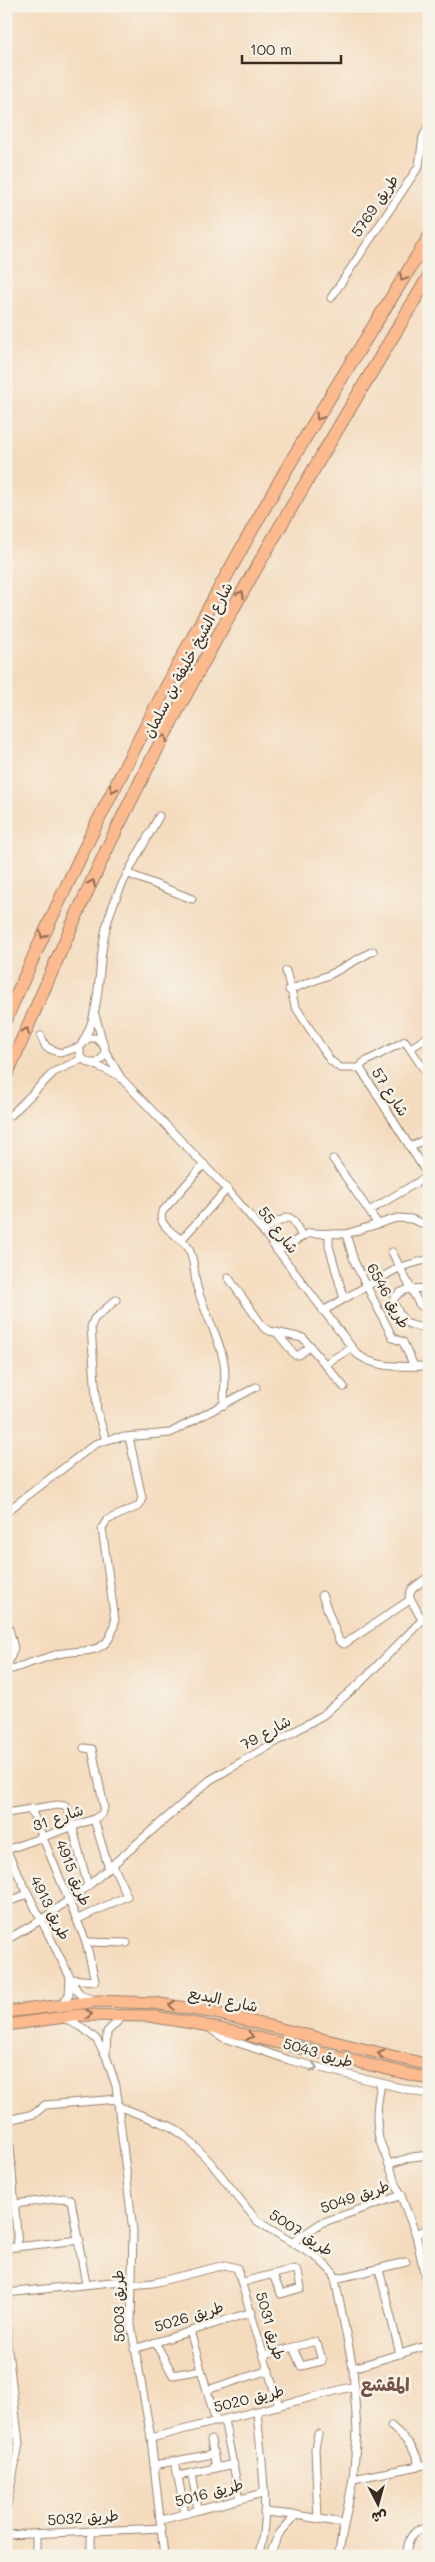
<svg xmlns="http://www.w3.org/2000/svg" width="435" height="2562" viewBox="0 0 435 2562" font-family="Mali,'Playpen Sans Arabic',sans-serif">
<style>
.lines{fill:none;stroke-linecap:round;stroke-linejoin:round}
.minor-casing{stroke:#98826e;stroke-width:9}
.primary-casing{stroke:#98826e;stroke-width:13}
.motorway-casing{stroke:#98826e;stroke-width:14}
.minor{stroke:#fff;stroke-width:7}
.primary{stroke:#fcba8e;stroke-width:11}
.motorway{stroke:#fcba8e;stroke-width:12}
.oneway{stroke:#926b50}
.oneway2{stroke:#a79f9a}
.labels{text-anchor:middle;stroke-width:5;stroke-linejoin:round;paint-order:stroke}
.street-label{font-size:15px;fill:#3b2a1e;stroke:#f7f3e8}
.quarter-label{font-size:18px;font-weight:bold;fill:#785244;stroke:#f7f3e8}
</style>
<rect width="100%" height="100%" fill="#f7f3e8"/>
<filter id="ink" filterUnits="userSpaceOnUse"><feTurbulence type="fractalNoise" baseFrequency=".02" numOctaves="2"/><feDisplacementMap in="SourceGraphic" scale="10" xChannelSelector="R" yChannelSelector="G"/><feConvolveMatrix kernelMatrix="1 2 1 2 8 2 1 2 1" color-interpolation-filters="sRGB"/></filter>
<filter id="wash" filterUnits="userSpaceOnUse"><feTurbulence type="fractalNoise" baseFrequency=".0096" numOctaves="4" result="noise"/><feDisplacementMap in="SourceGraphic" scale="20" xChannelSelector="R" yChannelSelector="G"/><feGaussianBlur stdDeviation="1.12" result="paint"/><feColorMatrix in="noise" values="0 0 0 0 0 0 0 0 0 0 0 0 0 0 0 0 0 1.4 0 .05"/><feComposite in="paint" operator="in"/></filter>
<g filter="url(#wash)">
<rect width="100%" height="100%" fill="#f4dbbe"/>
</g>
<g filter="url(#ink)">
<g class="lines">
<defs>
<g id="minor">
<path d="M331,298L419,166L423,137L429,125"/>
<path d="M129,874L192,899"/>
<path d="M286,971L295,1006L330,1060L340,1068H360"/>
<path d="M289,990L329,975L373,951"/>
<path d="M95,1015L103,1043"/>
<path d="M41,1036L46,1047L60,1053L80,1047L88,1038H96L105,1047L104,1056L97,1063H89L80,1057V1047"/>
<path d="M82,1043C104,1008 96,963 107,924C117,886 141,851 159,816"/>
<path d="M411,1048L429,1036"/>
<path d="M105,1051L121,1078L227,1189L262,1230L357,1354C378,1370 404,1366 429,1366"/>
<path d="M93,1064L117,1075"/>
<path d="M429,1077L405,1041L363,1063L360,1068L429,1177"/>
<path d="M11,1115L54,1072L82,1059"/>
<path d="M410,1147L429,1137"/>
<path d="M333,1159L378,1224"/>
<path d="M204,1164L162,1212C156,1228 183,1236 189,1249C195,1261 194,1275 197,1287C204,1312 219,1336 224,1363C226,1377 224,1391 224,1405"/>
<path d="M369,1211L428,1176"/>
<path d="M262,1230L288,1217L293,1220L302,1236"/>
<path d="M329,1233V1246L344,1299"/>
<path d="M346,1234L354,1261L393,1338L403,1342L414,1366"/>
<path d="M182,1239L227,1189"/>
<path d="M277,1251L309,1233L346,1234L397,1218L411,1219L429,1226"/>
<path d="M392,1252L419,1304L423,1307L429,1306"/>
<path d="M228,1277L264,1328L270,1331L303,1338L344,1387"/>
<path d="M429,1289C417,1288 399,1287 393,1301C402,1321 406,1328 429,1327"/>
<path d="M323,1311L400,1267L429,1259"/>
<path d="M277,1333L295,1355H299L311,1346"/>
<path d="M325,1364L351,1348"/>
<path d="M106,1440L97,1411L91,1327L94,1319L116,1300"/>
<path d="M6,1498L9,1510"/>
<path d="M6,1512L95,1444L114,1438L170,1433L256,1387"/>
<path d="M322,1595L339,1641L344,1644L410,1600"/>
<path d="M6,1617L14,1648L6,1669"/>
<path d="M422,1620L409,1596L412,1589L429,1576"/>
<path d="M6,1671C24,1665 41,1659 58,1654C85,1648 109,1658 115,1621L102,1528L107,1520L139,1506L142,1498L129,1437"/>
<path d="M84,1748L92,1749L104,1807L102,1814L94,1819L6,1850L76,1989L82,1996L93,1999"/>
<path d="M31,1809L86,1942L95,1981L70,1979"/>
<path d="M6,1813L57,1805L65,1806L68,1810L88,1886"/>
<path d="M94,1819L109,1869"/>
<path d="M6,1903L27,1894"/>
<path d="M78,1919L127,1896L113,1865"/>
<path d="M6,1940L41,1920L88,1886L210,1780L323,1715L361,1682L429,1613"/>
<path d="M86,1942L127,1943"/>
<path d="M60,2005L69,1995L70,1979"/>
<path d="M65,2019L83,2028L96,2039L106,2056L116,2086L133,2231L131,2325L151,2438L164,2556"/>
<path d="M212,2030L224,2038L289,2060L429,2095"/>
<path d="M106,2053L107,2032L123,2016"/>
<path d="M381,2084C377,2103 375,2120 379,2139L416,2235L429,2295"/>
<path d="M120,2107L170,2126L186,2137L211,2163L257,2221L319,2259L334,2274L353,2368L357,2432L353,2479L338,2556"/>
<path d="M389,2164L412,2157L429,2155"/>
<path d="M6,2205L64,2198L71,2200L86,2284"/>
<path d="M416,2235L429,2227"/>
<path d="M293,2242L321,2223L402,2195"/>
<path d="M18,2247L8,2122L12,2119L34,2114L45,2105L118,2099"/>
<path d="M6,2248L80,2240"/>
<path d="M379,2269L400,2354"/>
<path d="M335,2279L406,2262"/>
<path d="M243,2282L294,2269L298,2272L301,2288L281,2294L273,2275"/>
<path d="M131,2285L153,2283L225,2265L237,2268L279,2406"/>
<path d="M6,2293L131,2280"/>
<path d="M190,2331L216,2422"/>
<path d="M155,2342L173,2375L201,2370"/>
<path d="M134,2349L252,2312"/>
<path d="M264,2355L312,2342H315L318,2346L322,2361L301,2366L293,2347"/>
<path d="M353,2368L429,2345"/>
<path d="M207,2390L269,2370"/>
<path d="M257,2411C260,2455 272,2514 258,2556"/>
<path d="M224,2420L240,2499"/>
<path d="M391,2426C404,2438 416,2447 419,2466"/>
<path d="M6,2435L18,2433"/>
<path d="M151,2438L355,2386"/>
<path d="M211,2440L216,2468"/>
<path d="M175,2461L185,2514"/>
<path d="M154,2465L213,2454"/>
<path d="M192,2473L198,2510"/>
<path d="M178,2476L234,2464"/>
<path d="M353,2479L429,2464"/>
<path d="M6,2510L19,2444L7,2342L6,2293"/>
<path d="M264,2512L296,2515L343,2523"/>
<path d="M318,2518L315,2448L318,2434"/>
<path d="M161,2520L263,2493"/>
<path d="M91,2531V2556"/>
<path d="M6,2535L162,2528"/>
<path d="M36,2556V2535"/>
<path d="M269,2556L279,2534L296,2515"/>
<path d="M406,2556C408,2541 411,2527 429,2529"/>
</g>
<g id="primary">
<path d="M6,2012L99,2001L154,2003L211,2012L429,2065"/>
<path d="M6,2025L80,2015L149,2016L204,2025L429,2079"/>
</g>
<g id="motorway">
<path d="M6,1019C87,833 181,653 282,477C329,396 380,317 429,237"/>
<path d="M6,1076C40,1000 72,922 108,847C203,650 317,463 429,276"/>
</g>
</defs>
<use href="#minor" class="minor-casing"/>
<use href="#primary" class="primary-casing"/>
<use href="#motorway" class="motorway-casing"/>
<use href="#minor" class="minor"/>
<use href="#primary" class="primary"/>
<use href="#motorway" class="motorway"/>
</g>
<defs><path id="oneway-chevron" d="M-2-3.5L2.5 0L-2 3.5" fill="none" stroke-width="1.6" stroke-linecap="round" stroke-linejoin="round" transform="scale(1.25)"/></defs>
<g class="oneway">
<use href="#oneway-chevron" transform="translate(403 278) rotate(121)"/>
<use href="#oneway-chevron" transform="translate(319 417) rotate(121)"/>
<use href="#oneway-chevron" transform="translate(241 594) rotate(-60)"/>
<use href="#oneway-chevron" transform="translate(164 738) rotate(-63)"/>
<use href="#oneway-chevron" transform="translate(113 789) rotate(117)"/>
<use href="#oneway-chevron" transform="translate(92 883) rotate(-66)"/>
<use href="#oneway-chevron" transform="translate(43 935) rotate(115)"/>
<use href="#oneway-chevron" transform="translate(26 1031) rotate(-66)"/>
<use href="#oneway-chevron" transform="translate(172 2005) rotate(-173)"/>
<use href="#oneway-chevron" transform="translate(89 2014) rotate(-3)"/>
<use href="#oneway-chevron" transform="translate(250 2036) rotate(14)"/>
<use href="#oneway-chevron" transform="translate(381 2054) rotate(-166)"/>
</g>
<use class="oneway2" href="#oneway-chevron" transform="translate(314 2067) rotate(16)"/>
</g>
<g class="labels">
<g class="street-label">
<text transform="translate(375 206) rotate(-56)" y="5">طريق 5769</text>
<text transform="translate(188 660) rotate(-62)" y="5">شارع الشيخ خليفة بن سلمان</text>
<text transform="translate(390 1092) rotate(57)" y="5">شارع 57</text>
<text transform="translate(278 1230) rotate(52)" y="5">شارع 55</text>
<text transform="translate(388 1296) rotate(61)" y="5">طريق 6546</text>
<text transform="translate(266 1733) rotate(-29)" y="5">شارع 79</text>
<text transform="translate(58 1818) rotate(-19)" y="5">شارع 31</text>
<text transform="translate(73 1873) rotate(68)" y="5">طريق 4915</text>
<text transform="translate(50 1908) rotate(63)" y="5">طريق 4913</text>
<text transform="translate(223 2000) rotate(12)" y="5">شارع البديع</text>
<text transform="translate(318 2053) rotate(16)" y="5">طريق 5043</text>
<text transform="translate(355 2197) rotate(-19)" y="5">طريق 5049</text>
<text transform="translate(301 2233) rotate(33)" y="5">طريق 5007</text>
<text transform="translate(119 2306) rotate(-91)" y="5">طريق 5003</text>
<text transform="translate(189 2317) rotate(-17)" y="5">طريق 5026</text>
<text transform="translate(270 2326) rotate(74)" y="5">طريق 5031</text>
<text transform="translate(249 2399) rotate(-14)" y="5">طريق 5020</text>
<text transform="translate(209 2493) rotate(-15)" y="5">طريق 5016</text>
<text transform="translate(83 2518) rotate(-4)" y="5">طريق 5032</text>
</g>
<g class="quarter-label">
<text x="385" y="2391">المقشع</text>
</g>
</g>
<rect width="435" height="2562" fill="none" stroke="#f7f3e8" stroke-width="25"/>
<g transform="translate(378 2504) rotate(174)" stroke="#f7f3e8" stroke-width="4" paint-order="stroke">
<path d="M0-4L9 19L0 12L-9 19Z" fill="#3b2a1e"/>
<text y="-8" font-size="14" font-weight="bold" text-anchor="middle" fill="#3b2a1e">ش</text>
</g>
<path d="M242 55v8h99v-8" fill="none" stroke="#3b2a1e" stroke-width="2.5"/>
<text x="250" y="55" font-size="15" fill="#3b2a1e" stroke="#f7f3e8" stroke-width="4" paint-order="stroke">100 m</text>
</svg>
